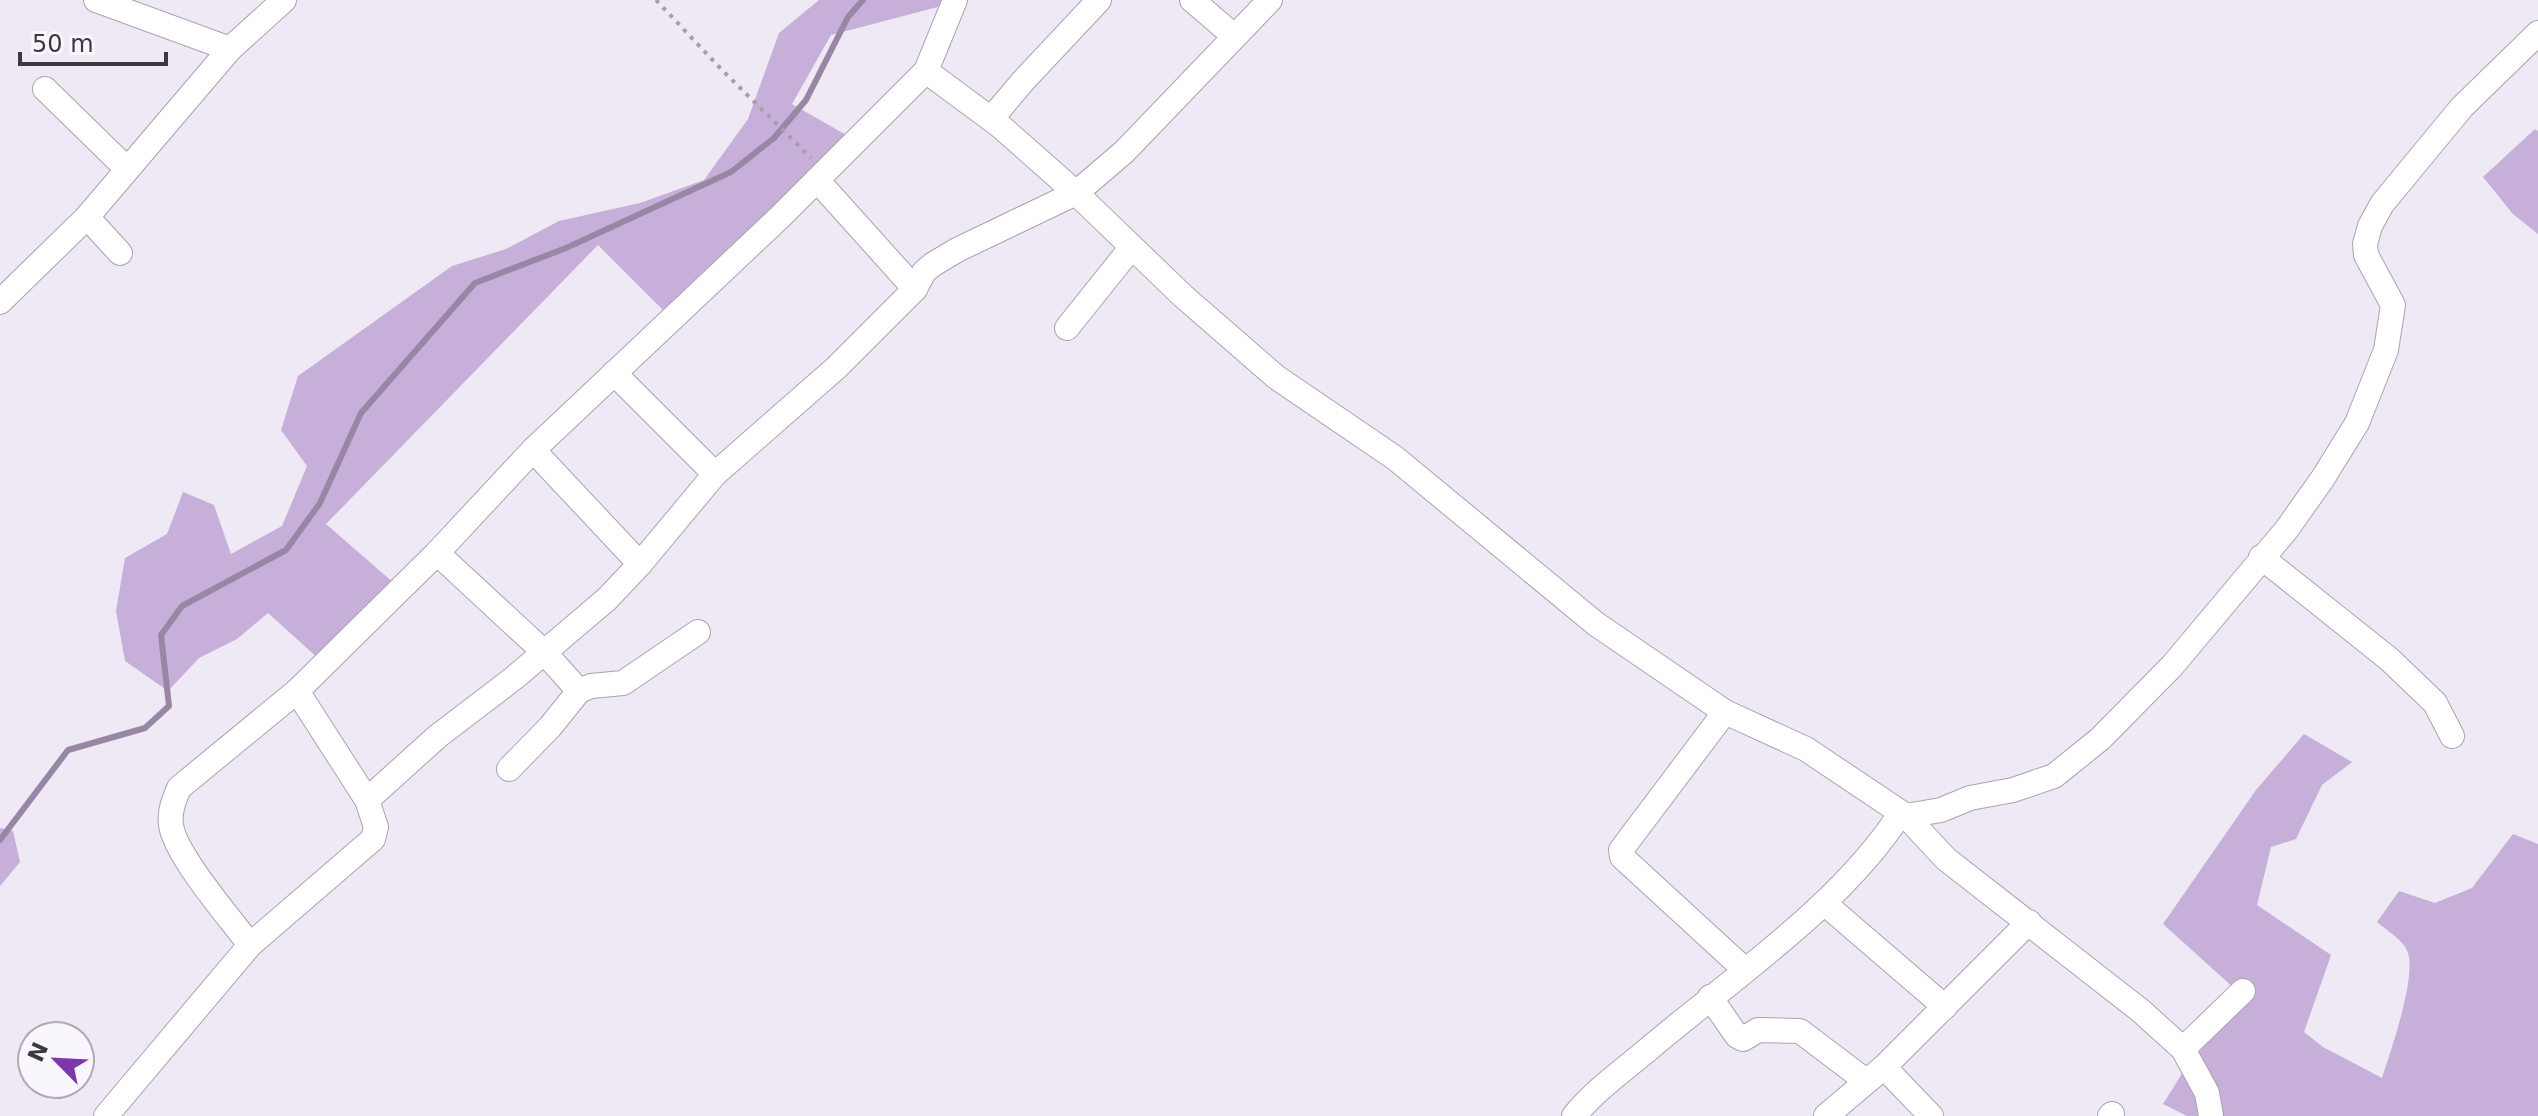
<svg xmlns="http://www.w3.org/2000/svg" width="2538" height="1116" viewBox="0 0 2538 1116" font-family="'DejaVu Sans',sans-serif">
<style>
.forest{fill:#c6afd8}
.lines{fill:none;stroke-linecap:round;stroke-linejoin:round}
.stream{stroke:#9787a5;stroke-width:6}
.minor-casing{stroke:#aaa3af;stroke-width:26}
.path{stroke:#a59fa9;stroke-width:4;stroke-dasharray:4 6;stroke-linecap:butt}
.minor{stroke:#fff;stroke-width:24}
</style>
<rect width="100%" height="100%" fill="#efe8f5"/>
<g class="forest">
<path d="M819,0H955L953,3L831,35L792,104L855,140L672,319L598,245L326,524L396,585L320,660L268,613L237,639L199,658L168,691L125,661L116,611L125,558L167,534L183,492L214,505L231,554L282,526L307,466L281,430L298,376L452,266L506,249L559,221L640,203L704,180L748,119L779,33Z"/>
<path d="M2535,129L2538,131V234L2513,214L2483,177Z"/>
<path d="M2304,734L2352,762L2322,785L2296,839L2271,847L2257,905L2331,955L2304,1032L2323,1047L2382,1078C2391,1050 2416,979 2408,953C2405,941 2386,930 2377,922L2399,891L2435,903L2472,888L2513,834L2538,844V1116H2187L2163,1104L2235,989L2163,924L2256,790Z"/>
<path d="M0,828L13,831L20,862L0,886Z"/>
</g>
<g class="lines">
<path class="stream" d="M0,840L68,750L145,728L169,706L161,635L182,606L286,550L320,503L361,413L475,283L566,248L731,172L774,138L806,100L848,17L863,0"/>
<defs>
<g id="minor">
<path d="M96,0L230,49"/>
<path d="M1192,0L1234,36"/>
<path d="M926,71L999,125L1076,193L1183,296L1276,377L1395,458L1596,624L1725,712L1806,749L1906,816L1941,810L1970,798L2013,790L2054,776L2100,739L2172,666L2287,529L2323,478L2357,423L2386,350L2393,305L2366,255L2365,244L2370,226L2382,204L2462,107L2538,33"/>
<path d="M45,89L127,169"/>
<path d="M991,119L1024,80L1099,0"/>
<path d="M817,180L915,289"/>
<path d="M87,217L120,253"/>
<path d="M0,302L87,217L230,49L284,0"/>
<path d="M1067,328L1131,248"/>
<path d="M614,373L715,474"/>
<path d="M533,450L640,564"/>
<path d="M437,553L544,652L579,691L591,686L623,683L698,632"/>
<path d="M2261,557L2389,659L2435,703L2452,736"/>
<path d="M1725,712L1621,850L1622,857L1744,969"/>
<path d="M509,769L550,727L579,691"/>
<path d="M367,800L438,736L514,678L607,599L640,564L715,474L836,368L915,289L924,272L932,265L957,250L1076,193L1124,152L1270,0"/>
<path d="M1906,816L1946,859L2141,1011L2183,1049L2207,1093L2211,1116"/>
<path d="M1824,903L1945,1007"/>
<path d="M250,945C230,918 175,855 171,825C169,812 174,800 179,788L297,691"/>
<path d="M1710,997L1737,1036L1743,1039L1758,1030L1800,1031L1866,1081"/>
<path d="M2183,1049L2243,991"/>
<path d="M1884,1067L1931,1116"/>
<path d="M106,1116L250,945L373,839L376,827L367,800L297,691L437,553L533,450L781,216L926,71L955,0"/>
<path d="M1574,1116C1595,1090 1625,1069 1651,1047C1734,977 1841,905 1900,814"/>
<path d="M1826,1116L1884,1067L2029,922"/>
<path d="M2110,1116L2112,1114"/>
</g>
</defs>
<use href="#minor" class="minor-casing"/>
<path class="path" d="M656,0L722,70L811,158"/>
<use href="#minor" class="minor"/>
</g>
<g transform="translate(56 1060) rotate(294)"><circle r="38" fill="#faf6fe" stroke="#aeaab1" stroke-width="2"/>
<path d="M0-6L14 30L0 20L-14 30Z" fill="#7e37aa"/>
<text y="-12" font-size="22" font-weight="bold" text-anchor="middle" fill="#3c393e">N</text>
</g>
<path d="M20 52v12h146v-12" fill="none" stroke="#3c393e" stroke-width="4"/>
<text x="32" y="52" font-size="24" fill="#3c393e" stroke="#faf6fe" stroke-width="6" paint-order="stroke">50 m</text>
</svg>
